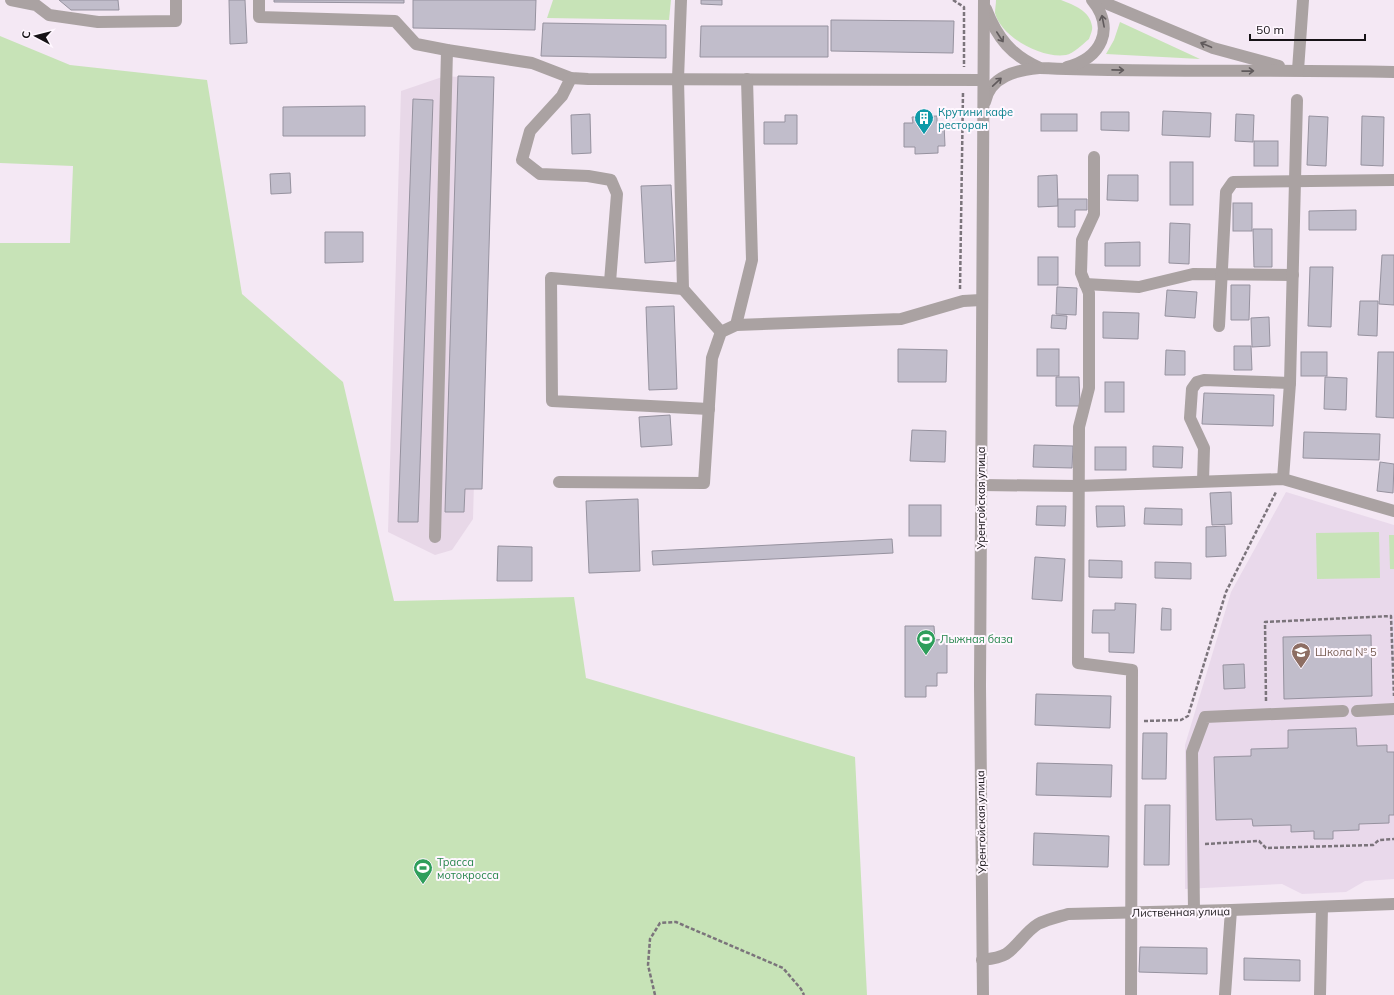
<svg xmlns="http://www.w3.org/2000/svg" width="1394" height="995" viewBox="0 0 1394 995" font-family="Mulish,sans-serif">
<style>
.built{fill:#e8d8e8}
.education{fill:#e9d9eb}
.green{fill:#c7e3b7}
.building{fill:#c1bdcb;stroke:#96929f}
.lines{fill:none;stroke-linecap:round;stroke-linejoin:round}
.path{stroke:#7b747b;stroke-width:2.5;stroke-dasharray:4 2;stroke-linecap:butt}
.minor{stroke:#aaa2a2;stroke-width:12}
.oneway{stroke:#605a5c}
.labels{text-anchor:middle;stroke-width:4;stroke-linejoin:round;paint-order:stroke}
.culture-label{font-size:11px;fill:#0d838f;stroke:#fff7ff;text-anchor:start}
.street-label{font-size:11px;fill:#161216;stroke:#fff7ff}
.leisure-label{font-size:11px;fill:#27864d;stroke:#fff7ff;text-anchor:start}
.education-label{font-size:11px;fill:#785e54;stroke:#fff7ff;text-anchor:start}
</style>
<rect width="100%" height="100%" fill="#f4e8f4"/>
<path class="built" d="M445,76L485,79L473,519L452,550L435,555L388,532L401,91Z"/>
<path class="education" d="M1286,492L1394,525V879L1365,881L1346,892L1302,894L1282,884L1185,889V745L1231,592Z"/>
<g class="green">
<path d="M553,0H671L669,20L547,18Z"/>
<path d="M996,0H1061C1074,5 1090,11 1092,26C1093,30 1090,36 1089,39C1083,44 1073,54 1066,55C1042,59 1001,37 995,13C995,9 996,4 996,0Z"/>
<path d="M1120,22L1200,59L1106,54L1114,40Z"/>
<path d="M0,36L70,65L207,80L242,294L343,382L394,601L574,597L586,678L855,757L867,995H0V243H70L73,166L0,163Z"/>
<path d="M1379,532L1380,578L1317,579L1316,533Z"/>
<path d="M1389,535H1394V569H1390Z"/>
</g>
<g class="building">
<path d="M59,0H118L119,10H71Z"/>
<path d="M229,0H245L247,43L230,44Z"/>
<path d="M274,0H404V3L274,2Z"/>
<path d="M413,0H536L535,30L413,28Z"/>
<path d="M701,0H722V5L701,4Z"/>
<path d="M831,20L954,21L953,53L831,51Z"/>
<path d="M543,23L666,25V58L541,56Z"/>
<path d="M701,26H828V57H700Z"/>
<path d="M458,76L494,77L482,489H465L464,512H445Z"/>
<path d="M413,99L433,100L418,522H398Z"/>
<path d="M365,106V136H283V107Z"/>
<path d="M1163,111L1211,113L1210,137L1162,135Z"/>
<path d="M1101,112H1129V131L1101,130Z"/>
<path d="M590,114L591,153L572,154L571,115Z"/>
<rect x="1041" y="114" width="36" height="17"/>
<path d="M1236,114L1254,115L1253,142L1235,141Z"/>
<path d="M785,115H797V144H764V122H785Z"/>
<path d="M937,116V124H944L945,146H938V153L915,154V147H904V123H913L912,117Z"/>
<path d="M1309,116L1328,117L1326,166L1307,165Z"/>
<path d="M1362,116L1384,117L1383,166L1361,165Z"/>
<rect x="1254" y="141" width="24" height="25"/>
<rect x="1170" y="162" width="23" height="43"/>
<path d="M290,173L291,193L271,194L270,174Z"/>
<path d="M1057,175L1058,206L1038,207V176Z"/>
<path d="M1108,175H1138V201L1107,200Z"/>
<path d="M671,185L675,261L645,263L641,186Z"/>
<path d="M1058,199H1087V210H1075V227H1058Z"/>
<rect x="1233" y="203" width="19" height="28"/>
<path d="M1356,210V230H1309V211Z"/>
<path d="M1170,223L1190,224L1189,264L1169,263Z"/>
<path d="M1253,229H1272V267H1254Z"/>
<path d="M325,232H363V262L325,263Z"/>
<path d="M1140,242V266H1105V243Z"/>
<path d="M1382,255H1394V305L1379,304Z"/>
<rect x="1038" y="257" width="20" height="28"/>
<path d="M1310,267H1333L1331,327L1308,326Z"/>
<path d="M1231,285H1250L1249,320H1231Z"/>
<path d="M1057,287L1077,288L1076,315L1056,314Z"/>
<path d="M1167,290L1197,292L1195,318L1165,316Z"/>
<path d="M1360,301H1378L1377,336L1358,335Z"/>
<path d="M674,306L677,389L649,390L646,307Z"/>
<path d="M1103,312L1139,313L1138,339L1103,338Z"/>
<path d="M1052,315L1067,316L1066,329L1051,328Z"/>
<path d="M1269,317L1270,346L1252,347L1251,318Z"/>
<path d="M1234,346H1251L1252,370H1234Z"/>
<path d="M898,349L947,350L946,382H898Z"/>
<rect x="1037" y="349" width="22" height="27"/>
<path d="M1166,350L1185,351V375H1165Z"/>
<rect x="1301" y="352" width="26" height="24"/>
<path d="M1378,352H1394V418L1376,417Z"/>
<path d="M1056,377H1079L1080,406H1056Z"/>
<path d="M1325,377L1347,378L1346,410L1324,409Z"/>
<rect x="1105" y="382" width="19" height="30"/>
<path d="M1204,393L1274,395L1273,426L1202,424Z"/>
<path d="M670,415L672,445L641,447L639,417Z"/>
<path d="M912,430L946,431L945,462L910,461Z"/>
<path d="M1304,432L1380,434L1379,460L1303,458Z"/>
<path d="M1034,445L1073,446L1072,468L1033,467Z"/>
<path d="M1153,446L1183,447L1182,468L1153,467Z"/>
<rect x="1095" y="447" width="31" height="23"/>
<path d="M1380,462L1394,464L1393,493L1377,491Z"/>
<path d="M1231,492L1232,524L1212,525L1210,493Z"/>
<path d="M638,499L640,571L589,573L586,501Z"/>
<rect x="909" y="505" width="32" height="31"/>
<path d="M1037,506H1066L1065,526L1036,525Z"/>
<path d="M1096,506H1124L1125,526L1097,527Z"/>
<path d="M1145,508L1182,509V525L1144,524Z"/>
<path d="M1225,526L1226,556L1206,557V527Z"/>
<path d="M892,539L893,553L653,565L652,551Z"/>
<path d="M498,546L532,547V581H497Z"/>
<path d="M1035,557L1065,559L1062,601L1032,599Z"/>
<path d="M1089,560L1122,561V578L1089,577Z"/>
<path d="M1155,562L1191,563V579L1155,578Z"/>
<path d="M1115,603L1136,604L1134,653L1109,652V633H1092L1093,610H1115Z"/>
<path d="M1162,608L1171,609V630H1161Z"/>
<path d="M905,626H934L935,640L947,639V673H937V686H926V697H905Z"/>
<path d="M1371,635L1372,696L1284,699L1283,637Z"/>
<path d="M1244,664L1245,688L1224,689L1223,665Z"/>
<path d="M1036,694L1111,696L1110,728L1035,725Z"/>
<path d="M1356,728L1357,746L1387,745V752H1394V815H1389V823L1359,824V830L1333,831V839H1314V831L1291,832V825L1253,826L1252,819L1216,820L1214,757L1251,756V749L1288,748V730Z"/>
<path d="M1143,733H1167L1166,779H1142Z"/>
<path d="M1037,763L1112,765L1111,797L1036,795Z"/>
<path d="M1145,805H1170L1169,865H1144Z"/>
<path d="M1034,833L1109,836L1108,867L1033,865Z"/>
<path d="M1140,947L1207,948V974L1139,972Z"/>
<path d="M1244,958L1300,960V981L1244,980Z"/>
</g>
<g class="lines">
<g class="path">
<path d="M953,0L964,7V67"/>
<path d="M960,289L963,92"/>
<path d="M1266,701L1265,622L1391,616L1394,696"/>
<path d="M1144,721L1181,720L1188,716L1226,592L1276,492"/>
<path d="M1205,844L1259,841L1266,848L1373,845L1379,840L1394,839"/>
<path d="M655,995L648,965L650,939L660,923L676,922L783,968L801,989L804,995"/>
</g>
<g class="minor">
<path d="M11,0L36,5L49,15L98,22L176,21V0"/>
<path d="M259,0V17L395,21L416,44L447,50L532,63L571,78L588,79L983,80"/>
<path d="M681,0L678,79L683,289L721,332"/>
<path d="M1098,0L1213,48L1279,66"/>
<path d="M986,9C997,38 1012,56 1040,68C1158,73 1276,69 1394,72"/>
<path d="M1067,67C1101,58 1116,29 1092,0"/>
<path d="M1298,70L1303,0"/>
<path d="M571,78L562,96L530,131L522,160L540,174L588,176L611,180L617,194L610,282"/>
<path d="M985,102C990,76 1017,70 1039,68"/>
<path d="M1094,157V214L1082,240L1081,273L1089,293V388L1079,427L1078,663L1132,670L1131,995"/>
<path d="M1085,284L1139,287L1193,274L1293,275"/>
<path d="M683,289L551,278L552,401L709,409"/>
<path d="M736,325L752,260L747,79"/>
<path d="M1219,326L1226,192L1233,182L1394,180"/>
<path d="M1283,479L1290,383L1297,100"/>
<path d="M1203,481L1204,448L1190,418L1192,389L1197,382L1204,380L1290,383"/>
<path d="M559,482L704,483L712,358L721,332L736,325L901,319L963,301L981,300"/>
<path d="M981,485L1078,486L1283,479L1394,511"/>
<path d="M435,537L447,50"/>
<path d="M1357,711L1394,709"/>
<path d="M1194,911L1192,752L1205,717L1343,711"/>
<path d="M982,960C990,959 999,958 1006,954C1018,946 1025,932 1038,924C1048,919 1058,917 1068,914L1231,910L1394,904"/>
<path d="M983,995L980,686L984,0"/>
<path d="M1225,995L1231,910"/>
<path d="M1320,995L1322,907"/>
</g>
</g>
<defs><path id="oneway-shaft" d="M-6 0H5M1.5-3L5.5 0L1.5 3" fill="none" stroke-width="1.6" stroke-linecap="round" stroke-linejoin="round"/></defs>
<g class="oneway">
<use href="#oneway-shaft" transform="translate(1103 21) rotate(-101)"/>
<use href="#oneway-shaft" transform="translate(1000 37) rotate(57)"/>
<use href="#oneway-shaft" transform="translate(1206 45) rotate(-157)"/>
<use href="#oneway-shaft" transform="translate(1118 70) rotate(1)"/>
<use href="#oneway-shaft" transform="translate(1248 71) rotate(-1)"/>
<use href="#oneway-shaft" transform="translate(997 82) rotate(-43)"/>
</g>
<defs>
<symbol id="building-pin" viewBox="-11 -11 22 30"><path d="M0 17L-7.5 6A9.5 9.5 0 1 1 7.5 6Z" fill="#0f9aa8" stroke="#fff7ff"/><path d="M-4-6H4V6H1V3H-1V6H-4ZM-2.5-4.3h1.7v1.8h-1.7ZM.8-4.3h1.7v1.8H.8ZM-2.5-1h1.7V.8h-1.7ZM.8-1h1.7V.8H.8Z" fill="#fff"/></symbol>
<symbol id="stadium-pin" viewBox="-11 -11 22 30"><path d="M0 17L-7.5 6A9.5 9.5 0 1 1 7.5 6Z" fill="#2e9e5b" stroke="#fff7ff"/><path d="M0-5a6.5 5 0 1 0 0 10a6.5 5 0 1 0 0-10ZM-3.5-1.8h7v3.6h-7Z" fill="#fff"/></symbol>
<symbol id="school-pin" viewBox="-11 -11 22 30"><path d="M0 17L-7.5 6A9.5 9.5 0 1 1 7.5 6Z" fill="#8d6e63" stroke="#fff7ff"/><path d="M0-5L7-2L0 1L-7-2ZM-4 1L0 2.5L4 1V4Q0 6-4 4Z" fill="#fff"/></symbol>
</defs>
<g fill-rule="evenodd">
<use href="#building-pin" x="913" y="107" width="22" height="30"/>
<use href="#stadium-pin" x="915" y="628" width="22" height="30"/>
<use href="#school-pin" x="1290" y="641" width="22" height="30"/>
<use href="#stadium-pin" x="412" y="857" width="22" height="30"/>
</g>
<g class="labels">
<g class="culture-label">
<text x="938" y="116">Крутини кафе<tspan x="938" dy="13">ресторан</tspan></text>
</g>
<g class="street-label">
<text transform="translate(981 498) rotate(-90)" y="4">Уренгойская улица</text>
<text transform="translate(981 822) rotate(-91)" y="4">Уренгойская улица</text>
<text transform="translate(1181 912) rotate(-1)" y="4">Лиственная улица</text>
</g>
<g class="leisure-label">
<text x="940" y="643">Лыжная база</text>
<text x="437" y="866">Трасса<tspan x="437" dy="13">мотокросса</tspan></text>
</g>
<g class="education-label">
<text x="1315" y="656">Школа № 5</text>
</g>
</g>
<g transform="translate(36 36) rotate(277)" stroke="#fff7ff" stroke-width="3" paint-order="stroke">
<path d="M0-3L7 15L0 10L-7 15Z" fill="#161216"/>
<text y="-6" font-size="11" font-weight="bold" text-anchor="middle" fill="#161216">С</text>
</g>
<path d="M1250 34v6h115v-6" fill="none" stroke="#161216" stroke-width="2"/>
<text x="1256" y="34" font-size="12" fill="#161216" stroke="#fff7ff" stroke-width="3" paint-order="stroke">50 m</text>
</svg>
